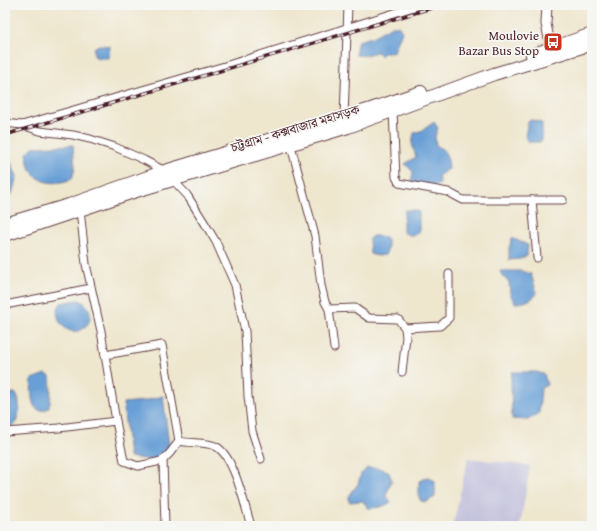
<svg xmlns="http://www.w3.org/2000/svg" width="597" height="531" viewBox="0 0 597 531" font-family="'Gentium Book Plus','Noto Serif Bengali',serif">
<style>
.industrial{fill:#c2c1dc}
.water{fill:#689fd6;stroke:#595f80}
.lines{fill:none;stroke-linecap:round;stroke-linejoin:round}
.minor-casing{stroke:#633d43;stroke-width:9}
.tertiary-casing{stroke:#633d43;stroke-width:11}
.trunk-casing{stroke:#633d43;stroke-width:14}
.minor{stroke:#fff;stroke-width:7}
.tertiary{stroke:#fff;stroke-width:9}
.trunk{stroke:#fff;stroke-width:12}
.rail-casing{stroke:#4a1f2b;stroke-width:3.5}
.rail{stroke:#f6f6f2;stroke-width:2;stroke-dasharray:6;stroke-linecap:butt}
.labels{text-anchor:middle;stroke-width:3.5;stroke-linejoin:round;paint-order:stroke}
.poi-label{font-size:13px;fill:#4a1f2b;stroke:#f6f6f2;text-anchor:end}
.street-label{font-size:13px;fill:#4a1f2b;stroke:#f6f6f2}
</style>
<rect width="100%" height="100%" fill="#f6f6f2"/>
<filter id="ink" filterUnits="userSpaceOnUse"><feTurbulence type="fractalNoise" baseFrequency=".025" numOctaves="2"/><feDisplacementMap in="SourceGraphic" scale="8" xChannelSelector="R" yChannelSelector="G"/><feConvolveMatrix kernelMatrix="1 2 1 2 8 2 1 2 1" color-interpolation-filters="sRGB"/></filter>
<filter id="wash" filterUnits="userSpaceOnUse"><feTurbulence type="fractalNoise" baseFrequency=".012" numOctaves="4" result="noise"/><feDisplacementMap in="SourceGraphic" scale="16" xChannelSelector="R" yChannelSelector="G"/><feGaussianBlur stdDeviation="0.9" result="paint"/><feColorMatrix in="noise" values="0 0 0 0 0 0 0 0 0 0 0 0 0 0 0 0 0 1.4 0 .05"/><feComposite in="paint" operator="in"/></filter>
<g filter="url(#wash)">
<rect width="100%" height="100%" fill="#eee6cd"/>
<path class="industrial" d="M468,458L530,466L520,526H453Z"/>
<g class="water">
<path d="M392,26H398L402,31L394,52H385L381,56L378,52C370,53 364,57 356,55V48L358,41L372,37Z"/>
<path d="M99,45L110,46L109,58H98L94,56V48Z"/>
<path d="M532,120L542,123V140L540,142H529L525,136L528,121Z"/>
<path d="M434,122L438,128L435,136L436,145C447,151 448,157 449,169L438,176L440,184L431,187L411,183L413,172L405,164L416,157L412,144L414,133L423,130Z"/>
<path d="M73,145L75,168L72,179C56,185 40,185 30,169C27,164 28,157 27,153L33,147Z"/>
<path d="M5,154H7L17,176L12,194L5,198Z"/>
<path d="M405,210H414L419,212V232C414,236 409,236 403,232V222Z"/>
<path d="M372,236C381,236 387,235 388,245C388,249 387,251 385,255L378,256L370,254L369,239Z"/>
<path d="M512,238L528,245L527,256L520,259L509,260V248Z"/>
<path d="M500,271H522L531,274L537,294C530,301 524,303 515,303L510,294L509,282L503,277Z"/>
<path d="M78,300C90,303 95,318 85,327C76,336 63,330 59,320C56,313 57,309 61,303Z"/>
<path d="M512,372H536L544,374L547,385L541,388L539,413L528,420L512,419L511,380Z"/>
<path d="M45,374L50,376C51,383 52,403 48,408C46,410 43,411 39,410C30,408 31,386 32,379Z"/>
<path d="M15,393C21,398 20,415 16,422C14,426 9,427 5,429V394Z"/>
<path d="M163,396L169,445L165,455L150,460L129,457L123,403L144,401Z"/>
<path d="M367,468H378L388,471L392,480L386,495L391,502C384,507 377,508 368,508L363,501L349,502V496L358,484L361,474Z"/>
<path d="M427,477L431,478L435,481V497L426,502L421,501L419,498V481Z"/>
</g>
</g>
<g filter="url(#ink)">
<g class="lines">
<defs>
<g id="minor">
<path d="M393,111L396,177L399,183L448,192L463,200H563"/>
<path d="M344,118L348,5"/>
<path d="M5,123L22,125L40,131L73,135L90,139L115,147L144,160L165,171"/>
<path d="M22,125L228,65L420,5"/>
<path d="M290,142L315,236L321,285L325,302L329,309L355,308L369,318L398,319L405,328L406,337L402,372"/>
<path d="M172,179L187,195L204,222L216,242L235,285L245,331L248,396L252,431L261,459"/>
<path d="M532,200L537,258"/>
<path d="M80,210L86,264L101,331L116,421"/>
<path d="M5,305L91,288"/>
<path d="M329,309L334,348"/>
<path d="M405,328L440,326L449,318V274"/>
<path d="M105,355L162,345L179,441C191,444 204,441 215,446C234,454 245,507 251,526"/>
<path d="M5,432L59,428L116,421L124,461L138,466L157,462L163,460L170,453L179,441"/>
<path d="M163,460L165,526"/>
</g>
<path id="tertiary" d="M547,5L546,24L552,53"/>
<g id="trunk">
<path d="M532,55L592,34"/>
<path d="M5,224L69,205L165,171L371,109L421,92"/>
<path d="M5,235L133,192L348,127L494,74L592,44"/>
</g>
</defs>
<use href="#minor" class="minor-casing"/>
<use href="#tertiary" class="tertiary-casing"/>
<use href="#trunk" class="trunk-casing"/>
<use href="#minor" class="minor"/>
<use href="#tertiary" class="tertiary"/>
<use href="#trunk" class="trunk"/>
<defs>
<path id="rail" d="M5,135L441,5"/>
</defs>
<use href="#rail" class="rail-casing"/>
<use href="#rail" class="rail"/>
</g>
</g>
<defs>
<symbol id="bus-square" viewBox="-11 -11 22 22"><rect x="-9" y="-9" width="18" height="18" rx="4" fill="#c8321e" stroke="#f6f6f2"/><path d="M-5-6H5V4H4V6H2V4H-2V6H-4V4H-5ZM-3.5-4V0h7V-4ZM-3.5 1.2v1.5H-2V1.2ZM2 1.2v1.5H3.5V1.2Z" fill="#fff"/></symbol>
</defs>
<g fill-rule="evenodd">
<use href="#bus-square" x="542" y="31" width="22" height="22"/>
</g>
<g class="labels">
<g class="poi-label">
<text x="539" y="40">Moulovie<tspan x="539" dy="15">Bazar Bus Stop</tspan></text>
</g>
<g class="street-label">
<text transform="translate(295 128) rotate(-17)" y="5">চট্টগ্রাম - কক্সবাজার মহাসড়ক</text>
</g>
</g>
<rect width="597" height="531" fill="none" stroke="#f6f6f2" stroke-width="20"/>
</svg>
